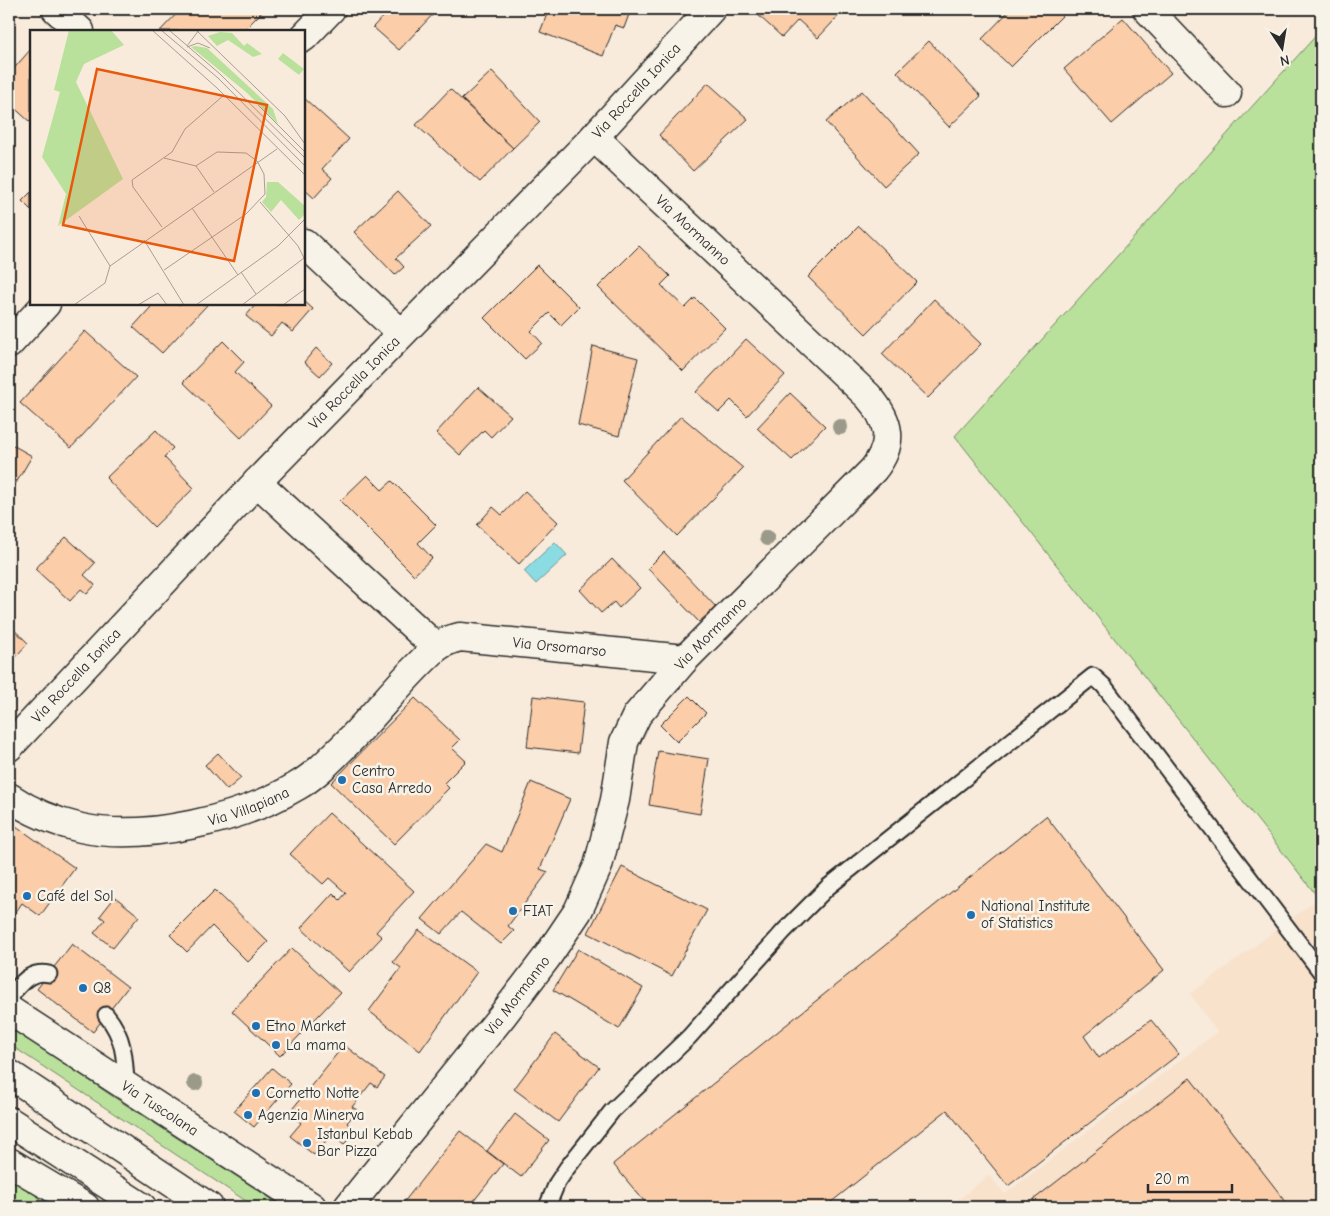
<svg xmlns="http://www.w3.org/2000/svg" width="1330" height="1216" viewBox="0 0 1330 1216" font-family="'Comic Neue',sans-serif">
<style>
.built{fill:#f9e2cc}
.green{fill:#bae19c;stroke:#728664}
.water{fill:#8bdce2;stroke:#659599}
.building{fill:#fbcda9;stroke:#2b2b2b}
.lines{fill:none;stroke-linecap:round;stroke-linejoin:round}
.service-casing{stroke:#2b2b2b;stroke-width:19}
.minor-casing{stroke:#2b2b2b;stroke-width:31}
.secondary-casing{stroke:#2b2b2b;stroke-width:31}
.primary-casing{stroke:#2b2b2b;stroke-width:31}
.service{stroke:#f7f3e8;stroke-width:15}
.minor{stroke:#f7f3e8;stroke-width:28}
.secondary{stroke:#f7f3e8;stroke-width:28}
.primary{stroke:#f7f3e8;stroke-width:28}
.tree{fill:#9b9a8a}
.poi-dot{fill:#1f6fb2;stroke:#f7f3e8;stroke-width:2}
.labels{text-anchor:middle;stroke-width:5;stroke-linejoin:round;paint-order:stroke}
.street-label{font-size:15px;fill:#2b2b2b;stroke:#f7f3e8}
.poi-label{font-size:15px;fill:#2b2b2b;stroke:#f7f3e8;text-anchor:start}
.inset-road{fill:none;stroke:#a69e95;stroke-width:1}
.view{fill:#e8590c;fill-opacity:0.15;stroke:#e8590c;stroke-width:2.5}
.inset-edge{fill:none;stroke:#2b2b2b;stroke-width:2.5}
</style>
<rect width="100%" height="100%" fill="#f8ebdb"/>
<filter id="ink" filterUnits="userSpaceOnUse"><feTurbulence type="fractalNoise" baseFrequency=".02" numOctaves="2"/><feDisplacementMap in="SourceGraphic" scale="10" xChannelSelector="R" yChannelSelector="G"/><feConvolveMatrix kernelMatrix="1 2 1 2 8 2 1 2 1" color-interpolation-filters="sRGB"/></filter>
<g filter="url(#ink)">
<path class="built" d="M1319,898L1321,901V1207H949L989,1175L1005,1194L1217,1032L1190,994Z"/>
<g class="green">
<path d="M1321,30V901L955,436Z"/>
<path d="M9,1025L109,1094L284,1207H255L9,1044Z"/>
<path d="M9,1178L53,1206L55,1207H9Z"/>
</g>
<path class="water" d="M555,542L567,555L536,584L524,571Z"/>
<g class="building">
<path d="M181,9H188L194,14L199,9H265L243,31H160Z"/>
<path d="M390,9H438L399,50L373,27Z"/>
<path d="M549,9H631L624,28L615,25L603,56L540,32Z"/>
<path d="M762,9H845L818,38L798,20L782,37L757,14Z"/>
<path d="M1011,9H1069L1011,67L982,39Z"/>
<path d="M1123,18L1171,73L1112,124L1064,69Z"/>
<path d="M929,41L981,96L949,127L897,72Z"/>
<path d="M31,49V122H30L9,103V74Z"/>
<path d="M492,71L540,122L513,148L462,99Z"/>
<path d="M708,83L748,119L693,171L659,135Z"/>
<path d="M450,89L513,148L480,182L416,125Z"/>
<path d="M862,91L919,154L884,186L826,122Z"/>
<path d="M304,98L349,139L322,169L332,178L314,198L304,189Z"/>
<path d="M398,191L431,226L396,258L404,267L395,275L354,232Z"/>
<path d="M31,192V210L22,201Z"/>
<path d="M859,226L917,282L866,334L808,277Z"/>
<path d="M639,246L670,276L661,285L685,308L695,298L725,328L683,371L598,287Z"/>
<path d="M537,265L579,307L561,325L549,313L531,331L542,343L525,359L484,318Z"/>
<path d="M934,299L981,344L928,398L882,354Z"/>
<path d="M304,301L313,309L293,332L282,323L271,336L246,316L256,304H304Z"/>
<path d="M148,304H208L162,353L133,327L151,307Z"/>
<path d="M85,331L136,377L71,448L20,403Z"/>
<path d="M746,339L785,375L747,416L731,400L719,412L696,392Z"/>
<path d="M223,341L244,362L235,372L271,406L241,438L183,382Z"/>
<path d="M593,346L638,358L619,436L578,425Z"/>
<path d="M316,348L332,363L320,376L304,362Z"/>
<path d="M478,387L511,416L491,437L484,430L460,455L436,433Z"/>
<path d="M790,393L825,426L792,460L757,428Z"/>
<path d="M681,416L743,468L677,536L622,480Z"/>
<path d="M156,430L173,448L164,457L194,488L154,527L106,478Z"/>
<path d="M9,443L32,456L9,495Z"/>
<path d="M367,475L382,490L392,481L436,525L418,543L432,558L414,575L340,501Z"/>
<path d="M525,491L558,522L519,564L477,525L493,507L502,515Z"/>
<path d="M66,537L95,563L84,575L95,585L87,594L81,589L70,601L35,569Z"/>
<path d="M664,552L716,607L699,622L648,568Z"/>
<path d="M612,559L640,588L619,608L614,602L601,613L580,590Z"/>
<path d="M9,625L28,643L9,664Z"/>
<path d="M533,696L584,702L578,753L527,747Z"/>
<path d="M689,696L706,713L677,742L660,725Z"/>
<path d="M415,698L460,740L452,748L466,761L444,783L449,788L394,844L331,783Z"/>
<path d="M658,751L709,759L700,814L649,805Z"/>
<path d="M218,753L241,778L227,790L205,765Z"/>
<path d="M531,782L570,799L540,869L548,872L508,926L514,931L501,944L461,912L441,934L422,919L486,844L502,852Z"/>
<path d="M329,813L414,891L376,932L382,937L349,972L301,928L333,893L340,900L346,893L329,878L323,884L290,854Z"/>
<path d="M1046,816L1164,970L1084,1036L1099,1058L1151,1020L1179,1054L1008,1186L947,1110L825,1207H649L613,1164Z"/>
<path d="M9,821L75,868L40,916L22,903L9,922Z"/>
<path d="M622,867L707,910L672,976L588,933Z"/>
<path d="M215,890L268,942L248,962L212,926L187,952L170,935Z"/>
<path d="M115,897L139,916L113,948L94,933L105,920L100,916Z"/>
<path d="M419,930L477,972L420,1051L369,1011L401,968L393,962Z"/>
<path d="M72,944L128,987L93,1032L37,989Z"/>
<path d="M292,948L340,993L280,1056L232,1011Z"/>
<path d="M578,949L643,988L619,1029L553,990Z"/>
<path d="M555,1034L599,1067L558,1122L514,1089Z"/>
<path d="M344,1045L385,1077L377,1087L371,1083L352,1107L357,1110L347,1123L355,1130L344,1145L331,1135L314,1155L290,1136L301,1123L289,1113Z"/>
<path d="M272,1068L291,1084L254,1127L234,1111Z"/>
<path d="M1190,1078L1290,1207H1038L1033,1200Z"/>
<path d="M515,1114L549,1140L521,1177L487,1151Z"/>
<path d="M460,1131L503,1164L469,1207H400Z"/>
</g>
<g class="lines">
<defs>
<g id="service">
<path d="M9,997C21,984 29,970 49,974"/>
<path d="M106,1015C124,1036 125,1058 126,1085"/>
<path d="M547,1207L557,1183L567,1168L612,1111L689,1037L784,931L828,887L1093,676L1104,686L1321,972"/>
</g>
<g id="minor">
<path d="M56,9L80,31"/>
<path d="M1147,9L1227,93"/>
<path d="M304,37L331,9"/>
<path d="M304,243L401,333"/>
<path d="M9,344L46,304"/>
<path d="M257,482L436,647"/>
<path id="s1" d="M9,747L257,482L594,137L711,9"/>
<path id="s2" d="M9,797C31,812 55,822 81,828C144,842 242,819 297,786C313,777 327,763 340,750C373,718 402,678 436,648C443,642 451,639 460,637L685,659"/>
<path id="s3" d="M348,1207L502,1016L547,957L578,911L598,866L615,800L624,742L637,715L685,659L873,470C895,443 890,421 868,396L594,137"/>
</g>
<g id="secondary">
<path id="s4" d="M9,1010L312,1207"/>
</g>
<g id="primary">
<path d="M9,1074L209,1207"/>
<path d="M9,1121L142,1207"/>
<path d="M9,1162L85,1207"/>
</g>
</defs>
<use href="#service" class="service-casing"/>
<use href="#minor" class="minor-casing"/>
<use href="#secondary" class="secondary-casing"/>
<use href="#primary" class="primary-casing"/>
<use href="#service" class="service"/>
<use href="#minor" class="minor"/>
<use href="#secondary" class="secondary"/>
<use href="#primary" class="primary"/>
</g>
<g class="tree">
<circle cx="840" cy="427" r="8"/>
<circle cx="767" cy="538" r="8"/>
<circle cx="195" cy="1083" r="8"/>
</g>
</g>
<g class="poi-dot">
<circle cx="342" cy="780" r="5"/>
<circle cx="27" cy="896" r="5"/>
<circle cx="513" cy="911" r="5"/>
<circle cx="971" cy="915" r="5"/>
<circle cx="83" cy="988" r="5"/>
<circle cx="256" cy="1026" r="5"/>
<circle cx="276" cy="1045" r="5"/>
<circle cx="256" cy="1093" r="5"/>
<circle cx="248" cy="1115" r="5"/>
<circle cx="307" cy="1143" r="5"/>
</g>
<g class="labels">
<g class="street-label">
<text dy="5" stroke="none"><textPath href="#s1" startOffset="908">Via Roccella Ionica</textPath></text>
<text transform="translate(693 230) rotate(43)" y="5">Via Mormanno</text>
<text dy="5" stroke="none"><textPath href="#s1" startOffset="502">Via Roccella Ionica</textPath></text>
<text dy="5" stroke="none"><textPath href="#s3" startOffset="691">Via Mormanno</textPath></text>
<text dy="5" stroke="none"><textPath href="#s2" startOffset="626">Via Orsomarso</textPath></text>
<text dy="5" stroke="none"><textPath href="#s1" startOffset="98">Via Roccella Ionica</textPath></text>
<text dy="5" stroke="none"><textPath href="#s2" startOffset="250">Via Villapiana</textPath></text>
<text dy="5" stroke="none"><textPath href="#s3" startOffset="271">Via Mormanno</textPath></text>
<text dy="5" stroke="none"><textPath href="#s4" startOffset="180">Via Tuscolana</textPath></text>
</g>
<g class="poi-label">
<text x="352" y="776">Centro<tspan x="352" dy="17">Casa Arredo</tspan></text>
<text x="37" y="901">Café del Sol</text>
<text x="981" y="911">National Institute<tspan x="981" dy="17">of Statistics</tspan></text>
<text x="523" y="916">FIAT</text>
<text x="93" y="993">Q8</text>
<text x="266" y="1031">Etno Market</text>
<text x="286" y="1050">La mama</text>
<text x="266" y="1098">Cornetto Notte</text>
<text x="258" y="1120">Agenzia Minerva</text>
<text x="317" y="1139">Istanbul Kebab<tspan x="317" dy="17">Bar Pizza</tspan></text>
</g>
</g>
<g transform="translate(30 30)">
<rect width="275" height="275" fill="#f8ebdb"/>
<path d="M39,0H81L94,15L54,34L46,52L93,149L28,196L36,164L12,127L30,62L24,60ZM190,2L202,3L214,16L217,13L232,24L223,27L198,10L187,16L178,6ZM166,16L177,18L243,79L248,94L216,62L161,17ZM253,23L274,39L269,45L248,29ZM237,152H248L275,176V184L269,190L251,170L241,182L232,172L236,167Z" fill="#bae19c"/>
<path class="inset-road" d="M122,0L187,58L275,145M131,0L188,48L275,136M139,0L190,44L275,128M166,0L255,86L275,114M157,16L169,0M157,17L168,13L180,18M228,75L275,122M134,128L166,136M166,136L184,162M162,178L208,245M49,186L80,236M132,197L103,157L102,150L142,122L155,99L194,65M114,210L154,275M134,240L216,184L235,164L234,144L227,131L216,123L187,122L166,136M211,242L226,264M44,275L75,253L80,236L247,119M108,275L128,263L137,275M166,275L248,216L275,189M212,275L274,228L268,216L230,172M253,275L275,259"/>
<path class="view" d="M67,39L237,75L204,231L33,195Z"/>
<rect width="275" height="275" class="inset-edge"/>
</g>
<rect width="1330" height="1216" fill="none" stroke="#f7f3e8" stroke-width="30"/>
<rect x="15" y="15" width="1300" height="1186" fill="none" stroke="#2b2b2b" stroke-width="2" filter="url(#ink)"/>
<g transform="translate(1282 48) rotate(168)" stroke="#f7f3e8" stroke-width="4" paint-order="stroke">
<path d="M0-4L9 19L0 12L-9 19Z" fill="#2b2b2b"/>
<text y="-8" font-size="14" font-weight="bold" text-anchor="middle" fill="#2b2b2b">N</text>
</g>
<path d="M1148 1184v8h84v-8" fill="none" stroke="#2b2b2b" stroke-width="2.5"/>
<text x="1155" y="1184" font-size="15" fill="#2b2b2b" stroke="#f7f3e8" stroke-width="4" paint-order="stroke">20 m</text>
</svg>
